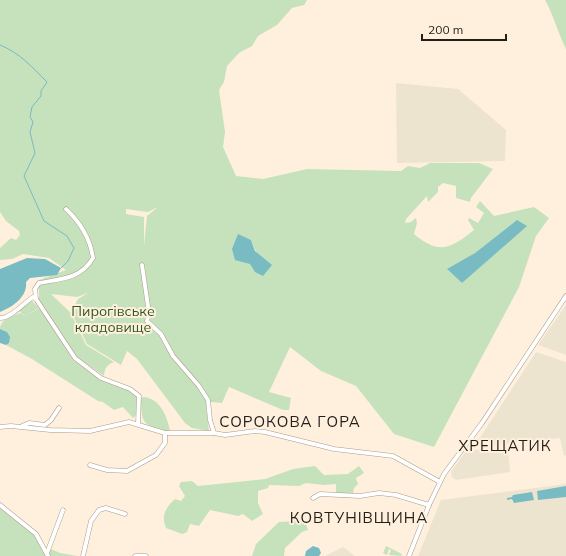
<svg xmlns="http://www.w3.org/2000/svg" width="566" height="556" viewBox="0 0 566 556" font-family="Mulish,sans-serif">
<style>
.industrial{fill:#ede4cf}
.green{fill:#c6e2bc;fill-rule:evenodd}
.water{fill:#79bbc2}
.lines{fill:none;stroke-linecap:round;stroke-linejoin:round}
.stream{stroke:#79bbc2;stroke-width:1}
.minor-casing{stroke:#aa9c8c;stroke-width:5}
.minor{stroke:#fff;stroke-width:4}
.labels{text-anchor:middle;stroke-width:4;stroke-linejoin:round;paint-order:stroke}
.park-label{font-size:14px;fill:#30591f;stroke:#fff0de}
.neighbourhood-label{font-size:15px;letter-spacing:1px;fill:#231e17;stroke:#fff0de}
</style>
<rect width="100%" height="100%" fill="#fff0de"/>
<g class="industrial">
<path d="M396,83L458,89L506,130L505,161L397,163Z"/>
<path d="M566,305V355L538,345Z"/>
<path d="M536,352L566,362V455L564,456L560,438L474,447Z"/>
<path d="M467,449L473,452L475,450L508,449L510,472L456,480L452,477L451,472Z"/>
<path d="M566,484V556H418L441,500Z"/>
<path d="M343,547L355,556H325Z"/>
</g>
<g class="green">
<path d="M0,0H307L304,5L292,8L277,25L258,36L252,46L239,53L227,66L224,82L219,90L225,132L223,147L236,176L263,179L307,169L401,171L408,166L420,168L430,163H479L493,169L471,198L470,202L456,198V186L443,183L438,187V192L428,202L427,196L406,219L405,223L411,222L416,218L417,223L414,234C439,255 450,249 474,230L468,220L469,218L478,223L484,213L476,207L480,201L494,216L534,207L549,218L536,236L519,287L434,447L394,434L356,386L321,371L290,347L269,392L291,398L289,410H283L229,387L222,403L211,402L206,407L209,431L192,428L185,423L137,359L127,351L121,365L87,344L71,312L78,299L88,293L77,297L51,294L70,312L86,345L114,362C106,365 105,368 104,376L77,357L39,300V280L66,270L49,258L23,254L12,259L0,260V248L11,238L16,240L20,235L19,231L6,221L0,212ZM158,207L147,216L144,246V217L126,214V209L148,212ZM517,220L462,283L448,270L475,253ZM251,240L265,272L263,276C246,267 250,257 251,240Z"/>
<path d="M545,0H566V49C558,33 554,16 545,0Z"/>
<path d="M31,300L39,308L25,316L18,310Z"/>
<path d="M40,308L73,360L96,376L132,392L137,396L136,415L133,418L123,407L114,410L103,402L98,401L32,359L6,345L9,343L7,332L0,329C1,318 12,316 21,313L25,316Z"/>
<path d="M144,397C161,399 167,417 170,431L168,432C143,425 141,424 141,398Z"/>
<path d="M315,466L324,475L348,474L359,466L364,473L356,478L358,484L354,488L353,494L336,493V484L324,485L306,483L299,486L269,485L268,488L258,491V503L263,514L252,521L243,514L238,516L210,510L199,526L190,524L187,532L182,534L166,528C161,516 165,508 175,499L181,501L185,496L179,486L181,482L192,481L198,486L265,479L293,469Z"/>
<path d="M0,505L36,534L44,546L60,553L78,556H0Z"/>
<path d="M297,521L306,524L308,530L302,532L285,548L284,556H252L256,544L279,522Z"/>
<path d="M386,546L402,554L401,556L389,555L391,550L389,549L387,555L383,553Z"/>
</g>
<g class="water">
<path d="M517,220L527,226L462,283L447,269L475,253Z"/>
<path d="M238,234L251,240L255,251L272,265L263,276L255,272L250,264L235,260L232,249Z"/>
<path d="M27,258L45,259L61,268L57,275L30,278L26,282C28,296 13,307 0,312V269Z"/>
<path d="M0,329L7,332L10,337L9,343L6,345L0,343Z"/>
<path d="M566,486V497L538,500L537,491Z"/>
<path d="M532,492L534,500L514,503L512,499L507,500V498L512,497L513,495Z"/>
<path d="M313,546L319,548L321,553L319,556H305L306,551Z"/>
</g>
<g class="lines">
<path class="stream" d="M0,45C20,53 32,67 47,82L41,91V96L32,107L30,117L33,122L30,132L35,153L24,176L44,221L67,236L74,248L68,261L61,268"/>
<defs>
<g id="minor">
<path d="M66,209C80,222 90,238 93,258C81,279 60,279 39,283L35,289L36,299L75,358L101,378L130,389L139,396L138,424"/>
<path d="M142,265L149,313L147,321L161,334L173,356L199,386L208,400L210,420L214,433"/>
<path d="M0,318C11,318 24,303 33,297L36,299"/>
<path d="M22,426L29,423L45,425L51,420L59,408"/>
<path d="M0,427L11,426L50,430L90,431L129,422L165,433H214L225,435L255,431L265,432L334,449L393,456L440,482"/>
<path d="M90,465L107,470L127,471L156,455L165,443V433"/>
<path d="M313,498L320,494L360,496L379,493L396,495L429,505"/>
<path d="M0,505L36,534L48,556"/>
<path d="M47,553L63,510"/>
<path d="M83,556L91,521L99,510L106,508L125,514"/>
<path d="M135,556H146"/>
<path d="M409,556L429,505L444,474L482,423L566,296"/>
</g>
</defs>
<use href="#minor" class="minor-casing"/>
<use href="#minor" class="minor"/>
</g>
<g class="labels">
<g class="park-label">
<text x="113" y="316">Пирогівське<tspan x="113" dy="16">кладовище</tspan></text>
</g>
<g class="neighbourhood-label">
<text x="290" y="427">СОРОКОВА ГОРА</text>
<text x="505" y="451">ХРЕЩАТИК</text>
<text x="359" y="523">КОВТУНІВЩИНА</text>
</g>
</g>
<path d="M422 34v6h84v-6" fill="none" stroke="#231e17" stroke-width="2"/>
<text x="428" y="34" font-size="12" fill="#231e17" stroke="#fff0de" stroke-width="3" paint-order="stroke">200 m</text>
</svg>
